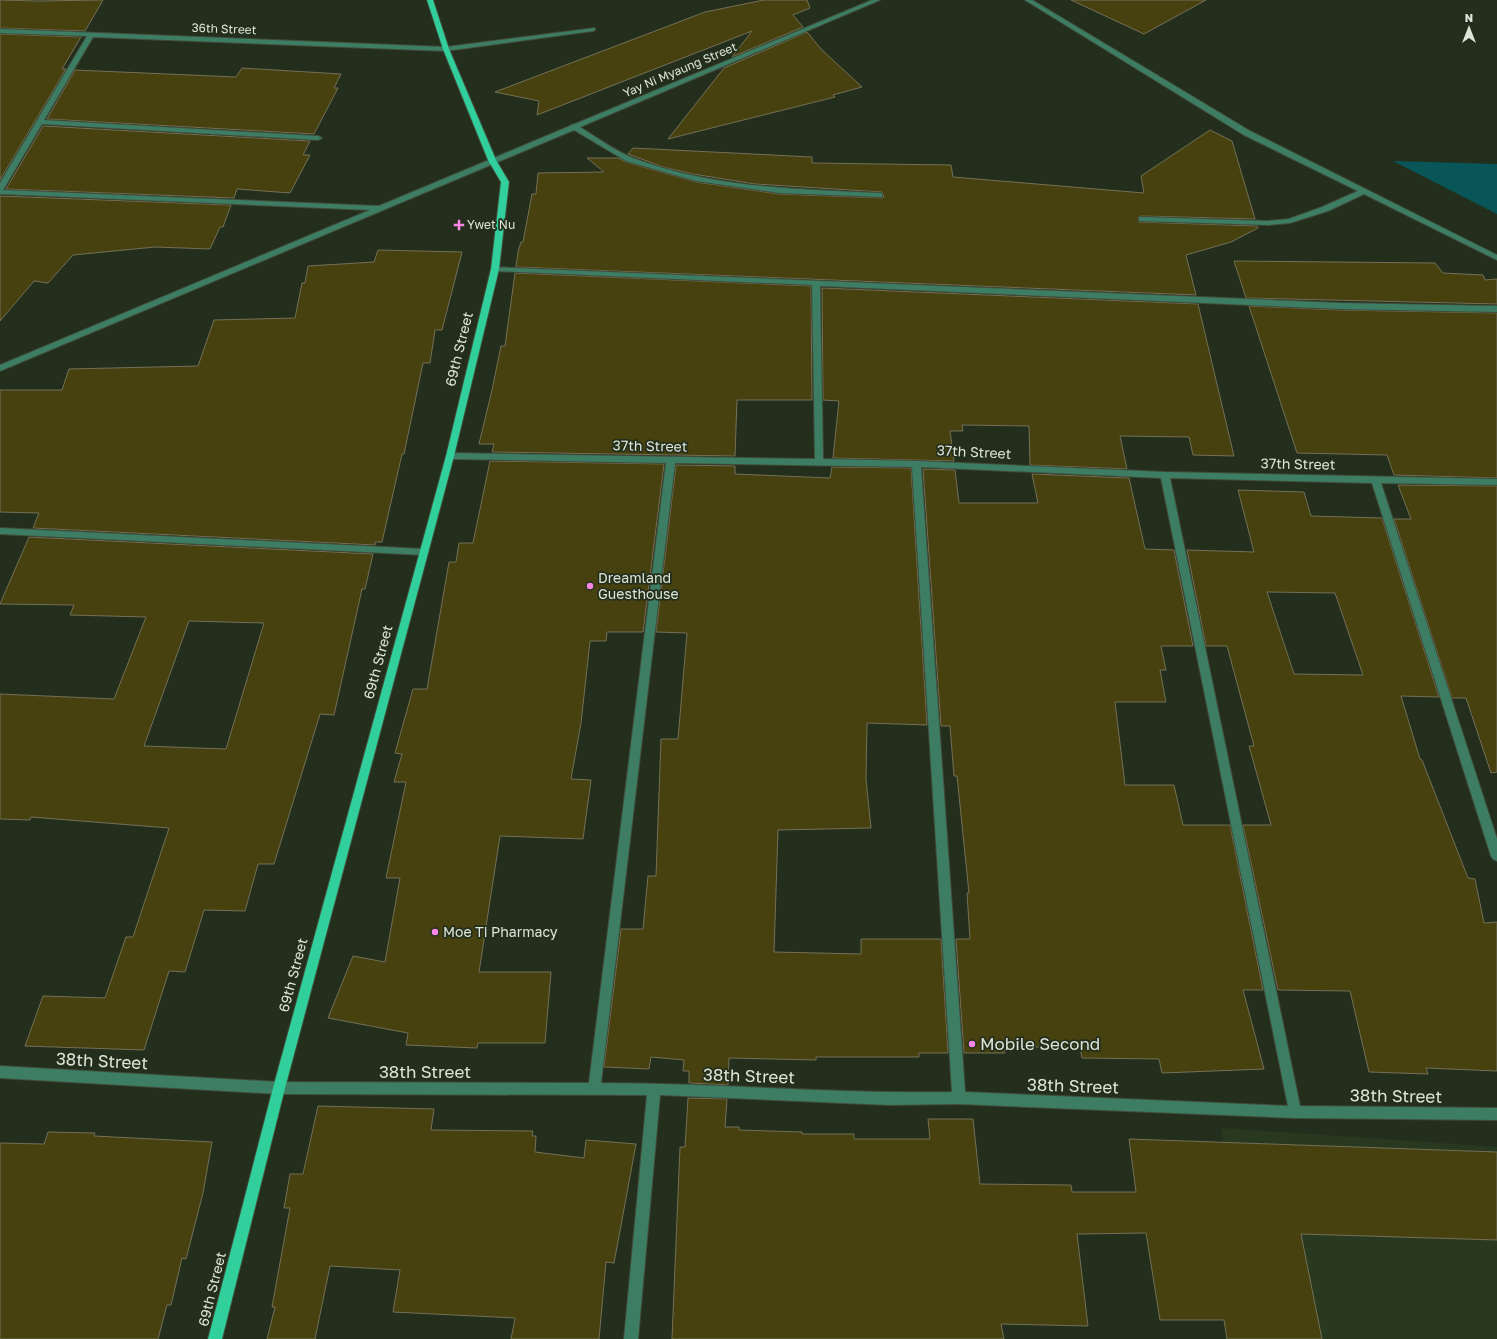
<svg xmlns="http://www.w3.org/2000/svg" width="1497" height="1339" viewBox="0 0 1497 1339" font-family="'Golos Text',sans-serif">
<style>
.built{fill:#293920}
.water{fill:#085658}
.building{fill:#47410f;stroke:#737058;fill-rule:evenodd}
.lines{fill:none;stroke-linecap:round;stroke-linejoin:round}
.minor-casing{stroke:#414c3a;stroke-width:2}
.major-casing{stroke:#414c3a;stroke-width:2}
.minor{fill:#3c7d64;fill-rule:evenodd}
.major{fill:#30cf9c;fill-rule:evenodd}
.poi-dot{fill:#fc86e4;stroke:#232f1c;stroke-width:1.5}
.labels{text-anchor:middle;stroke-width:3.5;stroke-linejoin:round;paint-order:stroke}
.far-street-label{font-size:12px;fill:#dde5d9;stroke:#232f1c}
.far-poi-label{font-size:12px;fill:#dde5d9;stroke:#232f1c;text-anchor:start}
.street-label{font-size:14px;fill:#dde5d9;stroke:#232f1c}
.poi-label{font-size:14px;fill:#dde5d9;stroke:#232f1c;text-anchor:start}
.near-poi-label{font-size:17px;fill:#dde5d9;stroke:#232f1c;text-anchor:start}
.near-street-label{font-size:17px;fill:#dde5d9;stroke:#232f1c}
</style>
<rect width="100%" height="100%" fill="#232f1c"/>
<path class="built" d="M1221,1128L1497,1147V1339H1259Z"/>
<path class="water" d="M1393,161L1497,164V214Z"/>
<g class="building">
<path d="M0,0L38,1L103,0L85,31L0,28Z"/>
<path d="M764,0H807L810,8L793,15L803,27L732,57L752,31L537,115L539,101L495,92L705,12Z"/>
<path d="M1071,0H1206L1144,34Z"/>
<path d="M807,32L821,49L862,87L833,95L835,97L668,139L724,68Z"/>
<path d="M0,34L81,37L62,69H66L0,180Z"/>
<path d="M242,68L341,74L334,88H338L314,134L47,119L75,70L236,77Z"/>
<path d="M43,126L310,141L303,155H310L290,193L237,189L234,198L6,189Z"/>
<path d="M1210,130L1232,141L1255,219L1142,216L1138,217L1139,222L1257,226L1258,228L1231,242L1186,255L1196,295L516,267L518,252L521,242H523L532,194H536L538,173L604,172L587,158H618L626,162L696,182L779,194L882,198L884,197L882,192L755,184L693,174L663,167L628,154L633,148L812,157V163L951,165L953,177L1144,193L1141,176Z"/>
<path d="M0,196L231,205L223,227H220L210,249L155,247L73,255L48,283L34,281L0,321Z"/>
<path d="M378,250L462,252L442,330H435L430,363H423L404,454H402L382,542H375V545L33,528L39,513L0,512V390H62L69,369L198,366L214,320L295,318L302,283H305L308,266L374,262Z"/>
<path d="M1234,261L1435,263L1443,273L1483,275L1485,280L1497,279V304L1246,298Z"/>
<path d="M515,273L811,286L812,400H737L735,456L492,452L494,444H479L492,390L501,346H505Z"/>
<path d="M822,288L1198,304L1234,456L1193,455L1189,437L1120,436L1127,469L1030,465L1029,426L962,425L963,431H950L954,461L833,458L839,401L823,400Z"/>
<path d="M1249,306L1340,310L1497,313V478L1394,475L1387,455L1297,453Z"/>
<path d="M490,461L664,464L643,632H607L606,641H590L581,723L571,779L591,780L583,839L500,836L479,972H551L545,1043H478L477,1048L406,1045L408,1033L328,1018L353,956L385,962L400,878H386L406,782H394L402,754L395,753L413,689H427L449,562H456L459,543H473Z"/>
<path d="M676,465L735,466V474L830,478L832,467L911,468L927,725L867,723L866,780L871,828L778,830L774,952L861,954V939H941L948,1053H919V1057H816V1060L729,1058L728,1085L689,1083V1071H683L684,1060L651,1057L649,1069L604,1067L621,929H643L648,876H656L661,739H678L687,633L656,632Z"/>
<path d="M923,469L955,470L959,503H1038L1032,474L1129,478L1145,549L1174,550L1193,646H1161L1166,670H1160L1166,702H1115L1125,785H1174L1183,825H1230L1263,990H1243L1264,1069L1162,1073L1159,1059L1082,1058L1080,1047H1005V1053H964L956,939H970L967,893H969L957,776H954L950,726H941Z"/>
<path d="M1398,485L1497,486V772L1491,773L1466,698H1452L1394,519H1411Z"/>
<path d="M1238,490L1304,492L1311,516L1382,518L1439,697L1401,696L1420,759L1422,760L1468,878L1475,879L1484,923L1497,922V1071L1426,1068L1428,1074L1369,1072L1350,991L1278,990L1243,825H1271L1249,746H1254L1227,646H1206L1187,550L1254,552ZM1267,592L1335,593L1363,675L1294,674Z"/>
<path d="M29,537L373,554L365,589H362L334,715L320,714L274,864H258L245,911L204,910L185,972L169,971L144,1050L25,1046L43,996L105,998L126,937H133L169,828L31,817L30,820L0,819V694L114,699L146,617L70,615L74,605L0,604ZM189,621L264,623L226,749L144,746Z"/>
<path d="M688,1098L727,1099L725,1127H739V1130L802,1132V1134H854V1139H930L928,1119H973L980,1184L1071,1185L1072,1192H1136L1129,1139L1497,1152V1240L1301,1234L1322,1339H1227L1224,1320H1160L1146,1233L1077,1234L1088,1326L1001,1324L1004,1339H672L680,1147H685Z"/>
<path d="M318,1106L434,1109L431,1130L533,1131L532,1136H536L535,1152L584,1158L586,1140L636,1144L614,1263L606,1262L599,1339H511L515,1318L393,1312L400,1270L330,1266L315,1339H267L275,1307H272L290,1208H284L290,1174H303Z"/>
<path d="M48,1132L95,1133L94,1136L212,1142L203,1193L186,1259L182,1258L171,1305H167L158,1339H0V1143L44,1144Z"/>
</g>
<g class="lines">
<defs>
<g id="minor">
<path d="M872,0H880L580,127C596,137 615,151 633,158C712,188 796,189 879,193H882V197L779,193L696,181L626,161L574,130L0,371V365L370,210L0,194V183L87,36L0,33V29L446,47L595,28V30L593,31L446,51L93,37L44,120L318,136L322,138L318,140L42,124L3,190L379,206L570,126L571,125L575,124Z"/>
<path d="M1025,0H1032L1250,131L1497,255V260L1364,194L1328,211L1290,223L1268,225L1139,221V217H1142L1268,221L1289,219L1322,207L1358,191L1244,135Z"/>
<path d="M492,267L1340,303L1497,306V312L1340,309L820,286L823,459L916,461L1165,472L1497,479V485L1381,483L1497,839V861L1493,859L1491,856L1372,483L1170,478L1300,1106L1497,1108V1120L1295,1118L959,1104L889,1105L660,1095L638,1339H624L647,1095L279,1094L0,1078V1066L279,1082L589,1083L666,463L450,459L446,456L450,453L815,459L812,285L495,271L491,269ZM675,463L912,467L952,1092C835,1094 718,1083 601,1083ZM921,467L1161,478L1288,1106L965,1092Z"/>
<path d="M0,528L424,549L429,552L424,555L0,534Z"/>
</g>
<path id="major" d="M427,0H433L449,49L496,160L509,182L499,269L454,456L285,1088L222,1339H208L273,1088L446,456L491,269L501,182L488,160L443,49Z"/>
</defs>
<use href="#minor" class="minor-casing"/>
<use href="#major" class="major-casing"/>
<use href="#minor" class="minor"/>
<use href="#major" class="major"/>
</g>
<g class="poi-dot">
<path d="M457 219h4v4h4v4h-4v4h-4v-4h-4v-4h4z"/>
<circle cx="590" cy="586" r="4"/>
<circle cx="435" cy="932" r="4"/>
<circle cx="972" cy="1044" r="4"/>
</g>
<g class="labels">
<g class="far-street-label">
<text transform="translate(224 29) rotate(2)" y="4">36th Street</text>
<text transform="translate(680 70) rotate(-23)" y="4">Yay Ni Myaung Street</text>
</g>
<g class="far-poi-label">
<text x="467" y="229">Ywet Nu</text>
</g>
<g class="street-label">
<text transform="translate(459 349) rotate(-76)" y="5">69th Street</text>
<text transform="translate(650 446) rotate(1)" y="5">37th Street</text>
<text transform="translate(974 452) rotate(3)" y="5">37th Street</text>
<text transform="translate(1298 464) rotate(1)" y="5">37th Street</text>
<text transform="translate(378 662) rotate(-75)" y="5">69th Street</text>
<text transform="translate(293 975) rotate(-75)" y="5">69th Street</text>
<text transform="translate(212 1289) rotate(-76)" y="5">69th Street</text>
</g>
<g class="poi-label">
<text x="598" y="583">Dreamland<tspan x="598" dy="16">Guesthouse</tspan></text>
<text x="443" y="937">Moe Ti Pharmacy</text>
</g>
<g class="near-poi-label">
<text x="980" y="1050">Mobile Second</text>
</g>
<g class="near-street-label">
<text transform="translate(102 1061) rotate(3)" y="6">38th Street</text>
<text x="425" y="1078">38th Street</text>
<text transform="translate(749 1076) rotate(2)" y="6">38th Street</text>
<text transform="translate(1073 1086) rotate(2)" y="6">38th Street</text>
<text transform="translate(1396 1096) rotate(1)" y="6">38th Street</text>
</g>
</g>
<g transform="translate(1469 28)" stroke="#232f1c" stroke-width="3" paint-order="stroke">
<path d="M0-3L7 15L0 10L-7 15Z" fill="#dde5d9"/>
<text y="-6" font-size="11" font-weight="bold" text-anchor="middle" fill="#dde5d9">N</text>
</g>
</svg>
